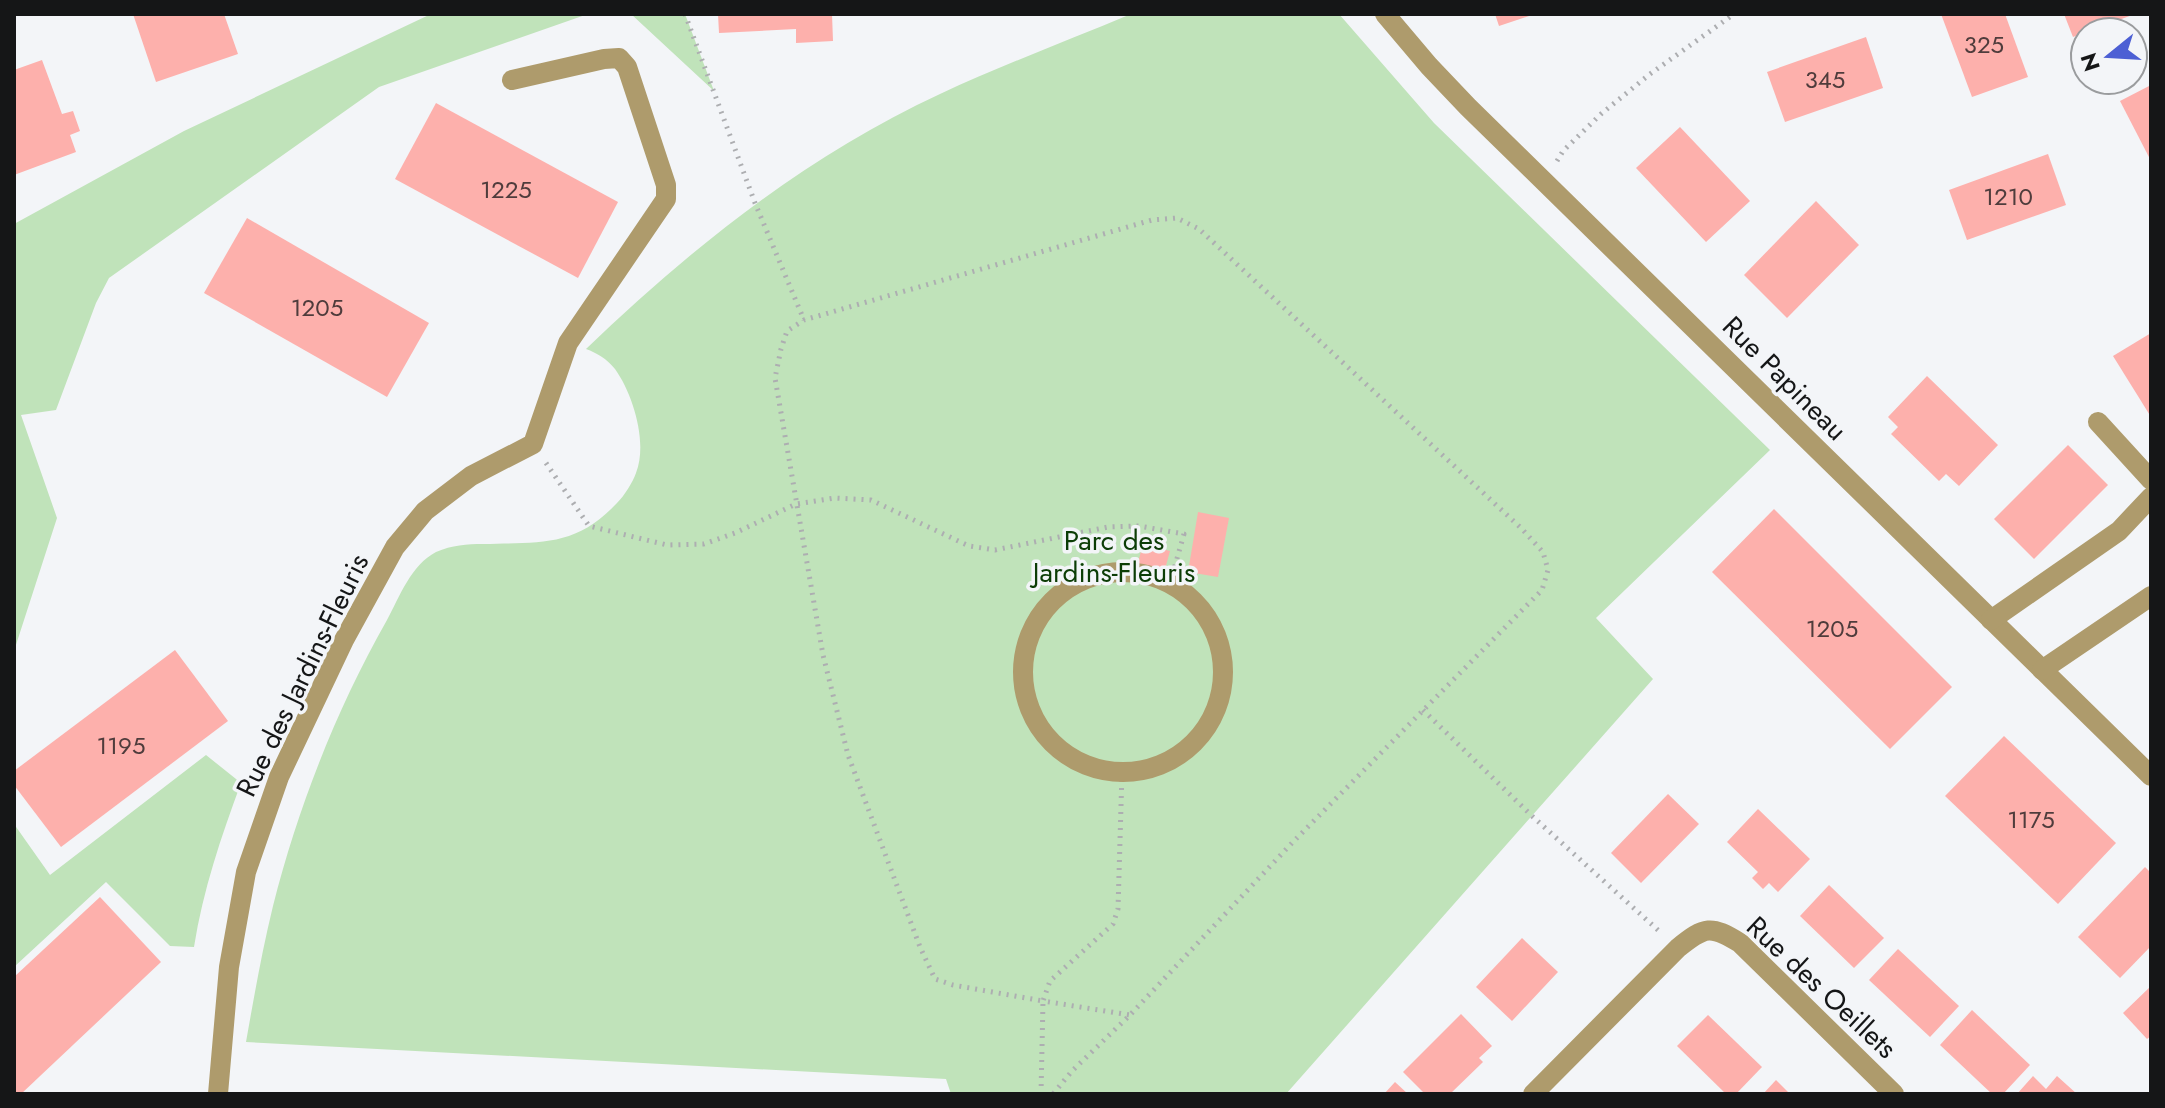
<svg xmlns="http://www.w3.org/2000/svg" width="2165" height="1108" viewBox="0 0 2165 1108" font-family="Jost,sans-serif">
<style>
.green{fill:#c0e3ba}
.building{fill:#fdb0ac}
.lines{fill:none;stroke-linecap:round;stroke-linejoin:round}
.path{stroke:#adaeb1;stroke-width:5;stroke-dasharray:2 6;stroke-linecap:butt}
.minor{stroke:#ae9b6c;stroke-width:20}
.labels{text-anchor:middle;stroke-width:7;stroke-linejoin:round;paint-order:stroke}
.number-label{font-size:24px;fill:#4f3c3c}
.street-label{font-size:28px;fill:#151617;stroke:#f3f5f8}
.park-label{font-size:28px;fill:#0c3d06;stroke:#f3f5f8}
</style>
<rect width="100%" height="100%" fill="#f3f5f8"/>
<g class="green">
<path d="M431,14H588L379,87L109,278L96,303L56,410L21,415L57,518L14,651V224L184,131Z"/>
<path d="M627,14H685L714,91L631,14Z"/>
<path d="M1131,14H1339L1434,123L1770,450L1596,618L1653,679L1286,1094H951L946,1079L246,1042C254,997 262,951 273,906C298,807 337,708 387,620C400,596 411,565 436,552C452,545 467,544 483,544C539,542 575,548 617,503C624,496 633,482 636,473C648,443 633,394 615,369C607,359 597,353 586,349C691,248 806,156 940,94C1002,65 1067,41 1131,14Z"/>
<path d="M206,755L241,783C221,837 203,890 194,947L170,946L106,882L14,967V824L50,875Z"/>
</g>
<g class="building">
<path d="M133,14H224L238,54L156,82Z"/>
<path d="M718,14H832L833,41L796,43V29L719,33Z"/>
<path d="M1495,14H1532V15L1499,26Z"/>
<path d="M1941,14H2005L2028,77L1972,97Z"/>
<path d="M2064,14H2135L2073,37Z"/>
<path d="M1866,37L1883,88L1785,122L1767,72Z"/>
<path d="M42,60L62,114L73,111L80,131L70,135L76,152L14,175V70Z"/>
<path d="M2151,85V161L2120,101Z"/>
<path d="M436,103L618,202L578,278L395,179Z"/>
<path d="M1680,127L1750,201L1706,242L1636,168Z"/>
<path d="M2048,154L2066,205L1967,240L1949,190Z"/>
<path d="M1816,201L1859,245L1787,318L1744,275Z"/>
<path d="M247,218L429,323L387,397L204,293Z"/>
<path d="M2151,333V417L2113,356Z"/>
<path d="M1927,376L1998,445L1959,486L1946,474L1939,481L1891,434L1898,427L1888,417Z"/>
<path d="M2068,445L2108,485L2034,559L1994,519Z"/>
<path d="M1774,509L1952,687L1890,749L1712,572Z"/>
<path d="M1198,512L1229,518L1218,577L1188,572Z"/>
<path d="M1143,544L1170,551L1164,573L1137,566Z"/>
<path d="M175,650L228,721L61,847L14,785V771Z"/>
<path d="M2004,736L2116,843L2058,904L1945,796Z"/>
<path d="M1668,794L1699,824L1641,883L1611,853Z"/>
<path d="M1758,809L1810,859L1778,892L1769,883L1763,889L1752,878L1758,872L1727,842Z"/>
<path d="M2145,867L2151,873V946L2120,978L2078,937Z"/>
<path d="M1829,885L1884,938L1854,968L1800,916Z"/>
<path d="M100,897L161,962L21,1094H14V977Z"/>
<path d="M1522,938L1558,972L1512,1021L1476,987Z"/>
<path d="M1898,949L1959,1006L1930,1037L1869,980Z"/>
<path d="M2151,986V1036L2147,1039L2123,1013Z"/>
<path d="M1972,1010L2030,1065L2003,1094H1992L1940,1045Z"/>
<path d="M1461,1014L1492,1046L1479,1058L1483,1062L1450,1094H1425L1403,1072Z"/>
<path d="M1708,1015L1762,1067L1736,1094H1726L1677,1046Z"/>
<path d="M2033,1076L2046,1089L2057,1076L2077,1094H2017Z"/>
<path d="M1776,1080L1790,1094H1763Z"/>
<path d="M1395,1082L1408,1094H1384Z"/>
</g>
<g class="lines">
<g class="path">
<path d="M685,14L755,203L804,320"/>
<path d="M1557,161L1563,151L1601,114L1650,74L1734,14"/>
<path d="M546,463L589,526L667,545L704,544L735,533L796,504L835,498L871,500L969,546L995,550L1108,527L1139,526L1184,534L1170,583"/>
<path d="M1423,710L1532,816L1659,931"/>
<path d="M1122,772L1118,909L1113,924L1050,981L1043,1001L1130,1015"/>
<path d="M1041,1094L1043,1001L953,985L935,979L920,947L848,755L823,655L775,378L781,349L787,331L804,320L1152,220L1177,218L1199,229L1521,528L1543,552L1548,570L1542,590L1292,843L1130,1015L1072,1071L1053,1094"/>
</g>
<g class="minor">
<path d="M1385,14L1429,66L1468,107L2151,776"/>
<path d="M2098,422L2151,480"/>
<circle cx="1123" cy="672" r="100"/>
<path d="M1991,620L2119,531L2151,497"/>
<path d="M2042,670L2151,596"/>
<path d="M218,1094L229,967L246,872L279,777L344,640L395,547L425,511L471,476L533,444L568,343L666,199V185L627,67L619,58L604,59L512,80"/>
<path d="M1533,1094L1678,948C1705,926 1711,925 1740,943L1894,1094"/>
</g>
</g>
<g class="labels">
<g class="number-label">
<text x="1984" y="53">325</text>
<text x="1825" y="88">345</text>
<text x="506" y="198">1225</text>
<text x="2008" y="205">1210</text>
<text x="317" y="316">1205</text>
<text x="1832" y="637">1205</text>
<text x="121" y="754">1195</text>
<text x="2031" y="828">1175</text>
</g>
<g class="street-label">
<text transform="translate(1785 378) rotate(45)" y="10">Rue Papineau</text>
<text transform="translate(302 675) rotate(-64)" y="10">Rue des Jardins-Fleuris</text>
<text transform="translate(1822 987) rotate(43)" y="10">Rue des Oeillets</text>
</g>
<g class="park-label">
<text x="1114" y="550">Parc des<tspan x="1114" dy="32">Jardins-Fleuris</tspan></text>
</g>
</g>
<rect width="2165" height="1108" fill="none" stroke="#151617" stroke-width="32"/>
<g transform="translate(2109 56) rotate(252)"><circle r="38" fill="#f3f5f8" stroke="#9a9c9e" stroke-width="2"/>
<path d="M0-6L14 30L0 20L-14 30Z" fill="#4c5fd4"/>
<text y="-12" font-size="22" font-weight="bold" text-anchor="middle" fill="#151617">N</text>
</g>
</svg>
